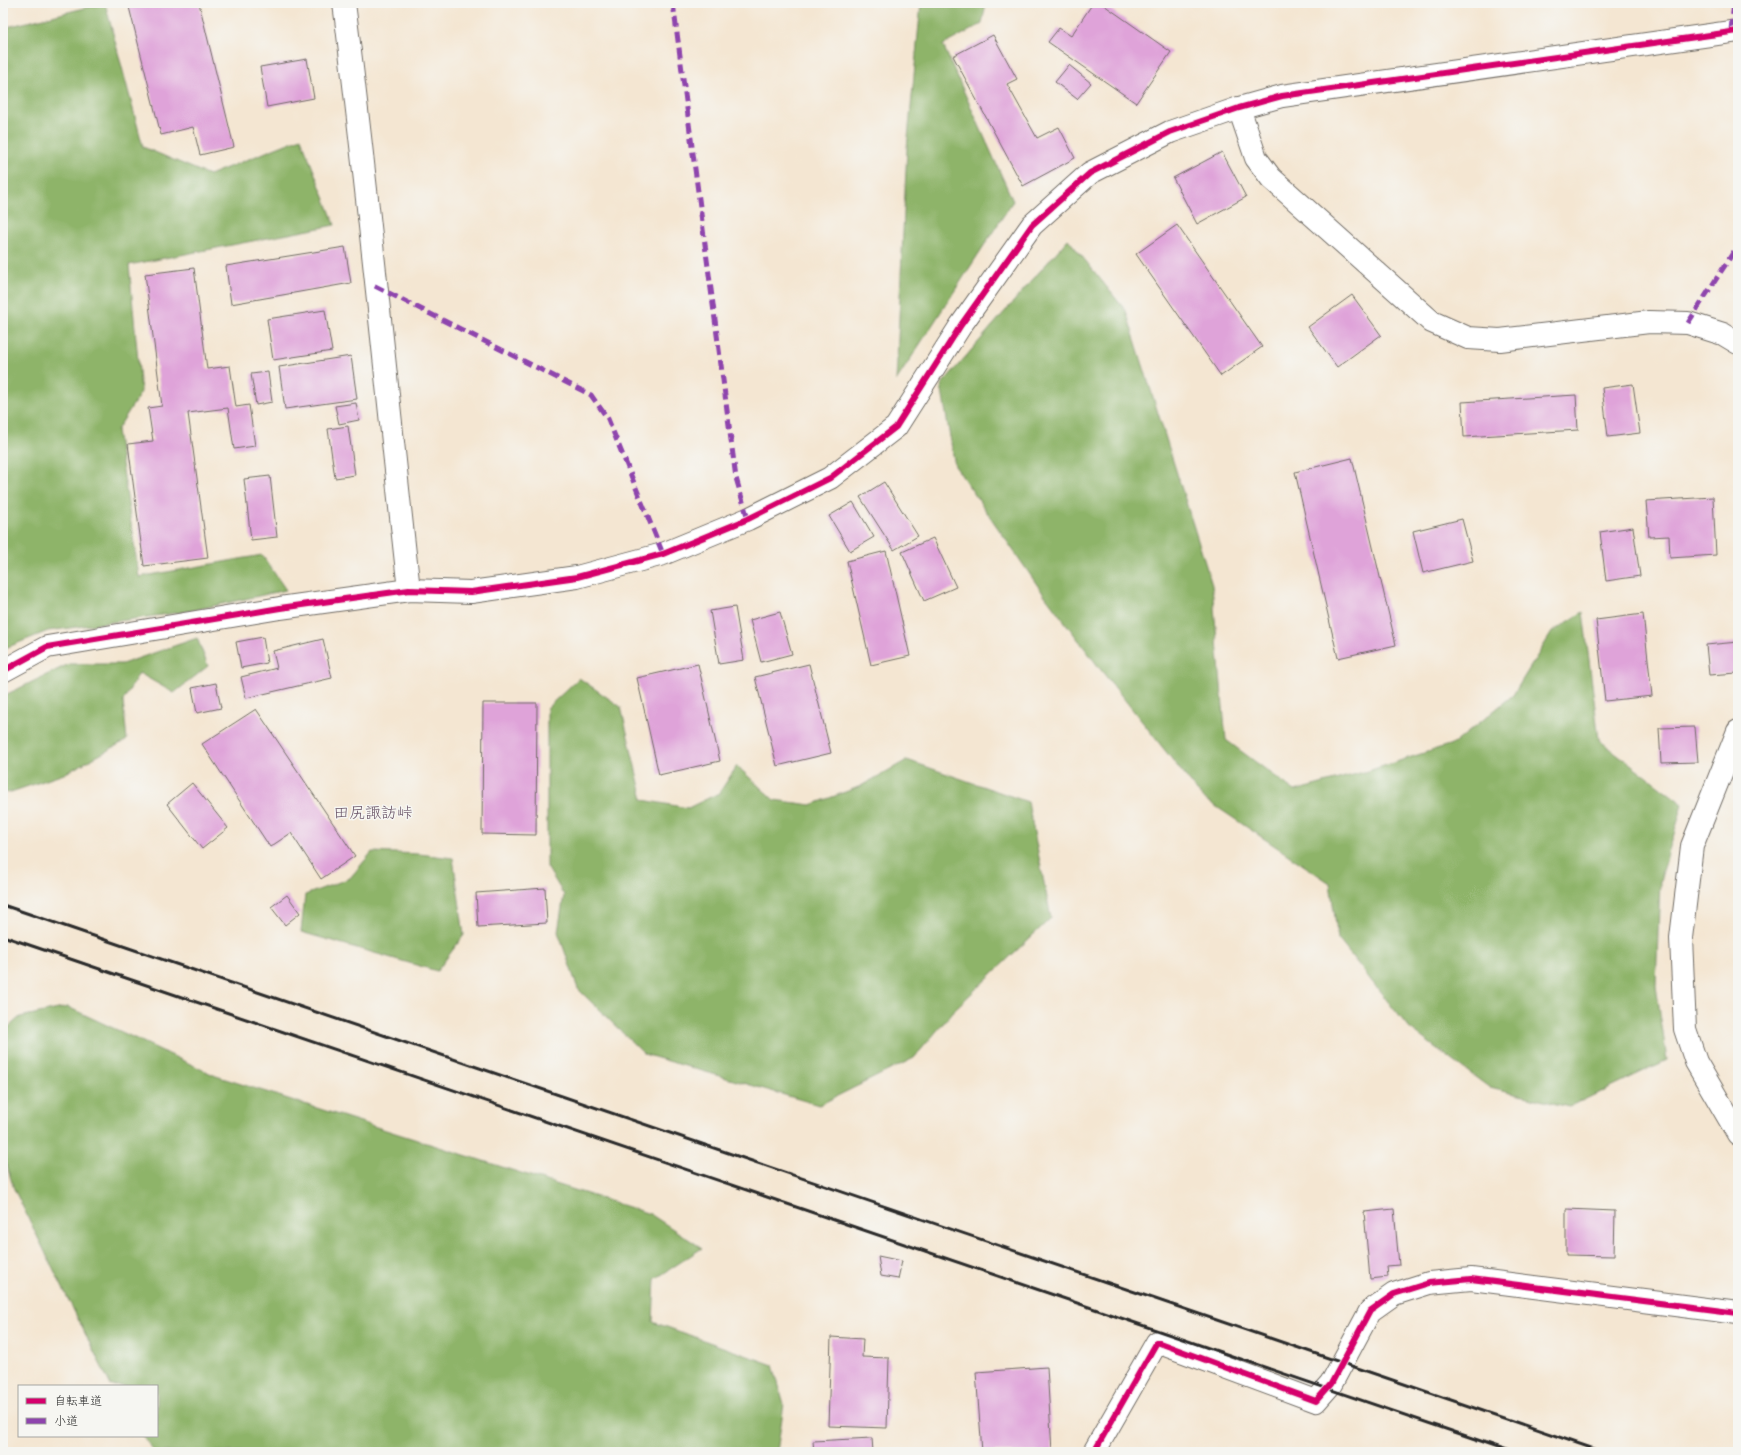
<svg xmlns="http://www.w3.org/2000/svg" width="1741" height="1455" viewBox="0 0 1741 1455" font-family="Mynerve,'Klee One',sans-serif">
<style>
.forest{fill:#8eb469;stroke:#5c704a}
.building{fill:#dfa3d9}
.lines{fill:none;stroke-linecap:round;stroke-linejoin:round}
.street-casing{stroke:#716c65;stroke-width:24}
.street{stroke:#fff;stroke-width:22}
.rail{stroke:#2b2b2b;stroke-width:3}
.quiet{stroke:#8e44ad;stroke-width:5;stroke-dasharray:10 5;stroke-linecap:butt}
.cycleway-casing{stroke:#f6f6f2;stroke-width:8}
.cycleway{stroke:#d6006c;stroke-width:6}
.labels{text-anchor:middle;stroke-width:3;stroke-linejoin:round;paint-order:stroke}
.quarter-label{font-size:16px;fill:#6a5568;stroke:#f6f6f2}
</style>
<rect width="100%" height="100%" fill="#f6f6f2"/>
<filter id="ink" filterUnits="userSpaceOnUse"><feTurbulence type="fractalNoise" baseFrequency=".025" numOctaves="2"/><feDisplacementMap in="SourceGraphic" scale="8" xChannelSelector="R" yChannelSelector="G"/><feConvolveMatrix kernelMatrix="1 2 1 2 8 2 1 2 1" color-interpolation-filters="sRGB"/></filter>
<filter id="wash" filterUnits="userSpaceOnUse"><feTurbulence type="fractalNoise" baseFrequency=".012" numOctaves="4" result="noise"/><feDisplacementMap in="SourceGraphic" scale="16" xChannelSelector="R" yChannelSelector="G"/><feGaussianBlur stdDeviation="0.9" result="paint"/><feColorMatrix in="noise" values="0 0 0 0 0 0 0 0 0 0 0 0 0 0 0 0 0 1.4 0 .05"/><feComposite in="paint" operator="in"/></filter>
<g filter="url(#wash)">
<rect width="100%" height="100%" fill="#f4e6d2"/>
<g class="forest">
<path d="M105,3L143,147L209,175L301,138L335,225L129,265L141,392L117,430L139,577L262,555L286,590L190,611L48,631L3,649V28Z"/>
<path d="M921,3H986L982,24L943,45L1013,201L896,381L907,148Z"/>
<path d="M1068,239L1126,311L1212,585L1226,740L1295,791L1371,770L1455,743L1513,695L1552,632L1583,612L1599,740L1683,804L1660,881L1656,986L1667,1060L1569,1107L1490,1088L1409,1028L1338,939L1330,883L1202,797L1101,670L1040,589L955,466L941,385Z"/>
<path d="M197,638L208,666L174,693L139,673L123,701L127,740L64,774L8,793L3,790V696L69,664H122Z"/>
<path d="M579,678L621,707L643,800L688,808L719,793L737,766L774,800L811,805L861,786L907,760L1028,802L1051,918L957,1007L914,1058L819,1105L644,1054L578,989L558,932L564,895L547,867V708Z"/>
<path d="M372,852L419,854L453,858L464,935L437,971L301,932L305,895L350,878Z"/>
<path d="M68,1007L216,1076L650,1214L702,1248L655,1279L653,1322L773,1365L784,1404L777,1452H154L143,1436H157V1386H111L14,1189L3,1154V1032L20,1017Z"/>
</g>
<g id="blocks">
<g class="building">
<path d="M128,3H199L234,147L200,155L193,127L161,135Z"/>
<path d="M1093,3H1101L1171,52L1136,103L1048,42L1059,28L1071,36Z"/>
<path d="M993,35L1017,79L1007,84L1037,138L1059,127L1075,158L1023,186L953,56Z"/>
<path d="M307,59L314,98L267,107L260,67Z"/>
<path d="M1069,65L1091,83L1077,99L1055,82Z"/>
<path d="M1222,152L1246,197L1197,224L1173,178Z"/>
<path d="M1177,225L1262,347L1221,376L1136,254Z"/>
<path d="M345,247L351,283L231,304L226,266Z"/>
<path d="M194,268L207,369L230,366L236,407L249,405L255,446L234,449L228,408L188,413L208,558L144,566L128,444L153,441L148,408L162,406L145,274Z"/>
<path d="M1352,295L1381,335L1337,367L1308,327Z"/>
<path d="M325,310L332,351L273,360L267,319Z"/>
<path d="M351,356L357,399L285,409L279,367Z"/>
<path d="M268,372L272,402L256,405L251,374Z"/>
<path d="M1633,384L1640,433L1608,437L1602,388Z"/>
<path d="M1576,395L1578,430L1464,437L1462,402Z"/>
<path d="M356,403L359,420L339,424L335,406Z"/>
<path d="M348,426L355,475L335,478L328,429Z"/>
<path d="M1352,458L1396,645L1338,658L1295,472Z"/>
<path d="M270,476L277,537L251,540L244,479Z"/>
<path d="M884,482L918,536L894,550L860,497Z"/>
<path d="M1713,497L1716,555L1670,558L1669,536L1649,537L1646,501Z"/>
<path d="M853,502L874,537L850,551L829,516Z"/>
<path d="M1462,519L1473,561L1423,573L1413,531Z"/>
<path d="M1633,527L1640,576L1606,581L1600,532Z"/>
<path d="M933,538L956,587L924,601L902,552Z"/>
<path d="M886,551L910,656L871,665L847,561Z"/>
<path d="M735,607L744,660L719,664L710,611Z"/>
<path d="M780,612L792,654L761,662L750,620Z"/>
<path d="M1643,614L1652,696L1605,701L1596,620Z"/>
<path d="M263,637L267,663L241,668L236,642Z"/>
<path d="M323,639L332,678L246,698L241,677L277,668L273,651Z"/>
<path d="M1738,642V673L1709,675L1706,645Z"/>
<path d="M698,664L720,761L659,775L637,678Z"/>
<path d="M809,664L831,753L777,766L755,677Z"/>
<path d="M216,683L221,708L197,713L192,688Z"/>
<path d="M483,703H537L536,835L482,834Z"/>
<path d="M256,709L355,856L321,879L291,833L270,847L202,744Z"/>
<path d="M1695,727L1698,762L1661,763L1659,728Z"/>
<path d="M192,783L228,828L202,849L167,804Z"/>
<path d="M545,888L547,923L478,927L476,893Z"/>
<path d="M287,895L300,913L285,925L271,907Z"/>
<path d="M1394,1209L1399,1265L1387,1266L1388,1277L1370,1279L1364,1212Z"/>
<path d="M1566,1209L1615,1211L1614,1256L1566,1255Z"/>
<path d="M878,1256L902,1261L898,1279L881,1276Z"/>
<path d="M831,1337L863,1339L862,1357L889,1358L887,1428L828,1426Z"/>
<path d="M1047,1367L1052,1452H982L976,1372Z"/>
<path d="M872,1438L873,1452H814L813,1441Z"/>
</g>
</g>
</g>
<g filter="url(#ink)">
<use href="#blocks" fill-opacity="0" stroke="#716c65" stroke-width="1"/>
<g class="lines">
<defs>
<g id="street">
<path d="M344,3C369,198 387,394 409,590"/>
<path d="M1239,108L1256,158L1271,178L1432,322L1468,338L1500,340L1649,322L1688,323L1723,334L1738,343"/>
<path d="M3,671L47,647L280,608L409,590L471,592L577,577L663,554L748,519L830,478L896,427L961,325L1032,225L1090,173L1170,132L1239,108L1282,96L1738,31"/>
<path d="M1738,731L1692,846L1681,938L1685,1029L1696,1062L1738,1134"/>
<path d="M1094,1452L1157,1342L1316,1401L1331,1384L1370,1311L1394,1294L1429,1283L1471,1279L1738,1313"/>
</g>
</defs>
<use href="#street" class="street-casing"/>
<use href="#street" class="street"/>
<g class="rail">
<path d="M3,905L1603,1452"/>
<path d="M3,936L1513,1452"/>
</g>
<g class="quiet">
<path d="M673,3L736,478L748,519"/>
<path d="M1731,30L1734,3"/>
<path d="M375,286L591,395L608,419L663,554"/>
<path d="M1688,323L1738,245"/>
</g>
<defs>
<g id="cycleway">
<path d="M3,671L47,647L280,608L409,590L471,592L577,577L663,554L748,519L830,478L896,427L961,325L1032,225L1090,173L1170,132L1239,108L1282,96L1738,31"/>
<path d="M1094,1452L1157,1342L1316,1401L1331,1384L1370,1311L1394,1294L1429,1283L1471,1279L1738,1313"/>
</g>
</defs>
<use href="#cycleway" class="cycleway-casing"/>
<use href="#cycleway" class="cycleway"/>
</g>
</g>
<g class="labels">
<g class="quarter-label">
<text x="373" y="818">田尻諏訪峠</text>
</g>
</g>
<rect width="1741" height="1455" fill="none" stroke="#f6f6f2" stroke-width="16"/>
<rect x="18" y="1385" width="140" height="52" fill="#f6f6f2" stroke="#a5a5a2"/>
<rect x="26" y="1398" width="20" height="6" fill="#d6006c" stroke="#a5a5a2"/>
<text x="54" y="1405" font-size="12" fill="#2b2b2b">自転車道</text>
<rect x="26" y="1418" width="20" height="6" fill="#8e44ad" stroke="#a5a5a2"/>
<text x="54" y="1425" font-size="12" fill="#2b2b2b">小道</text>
</svg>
